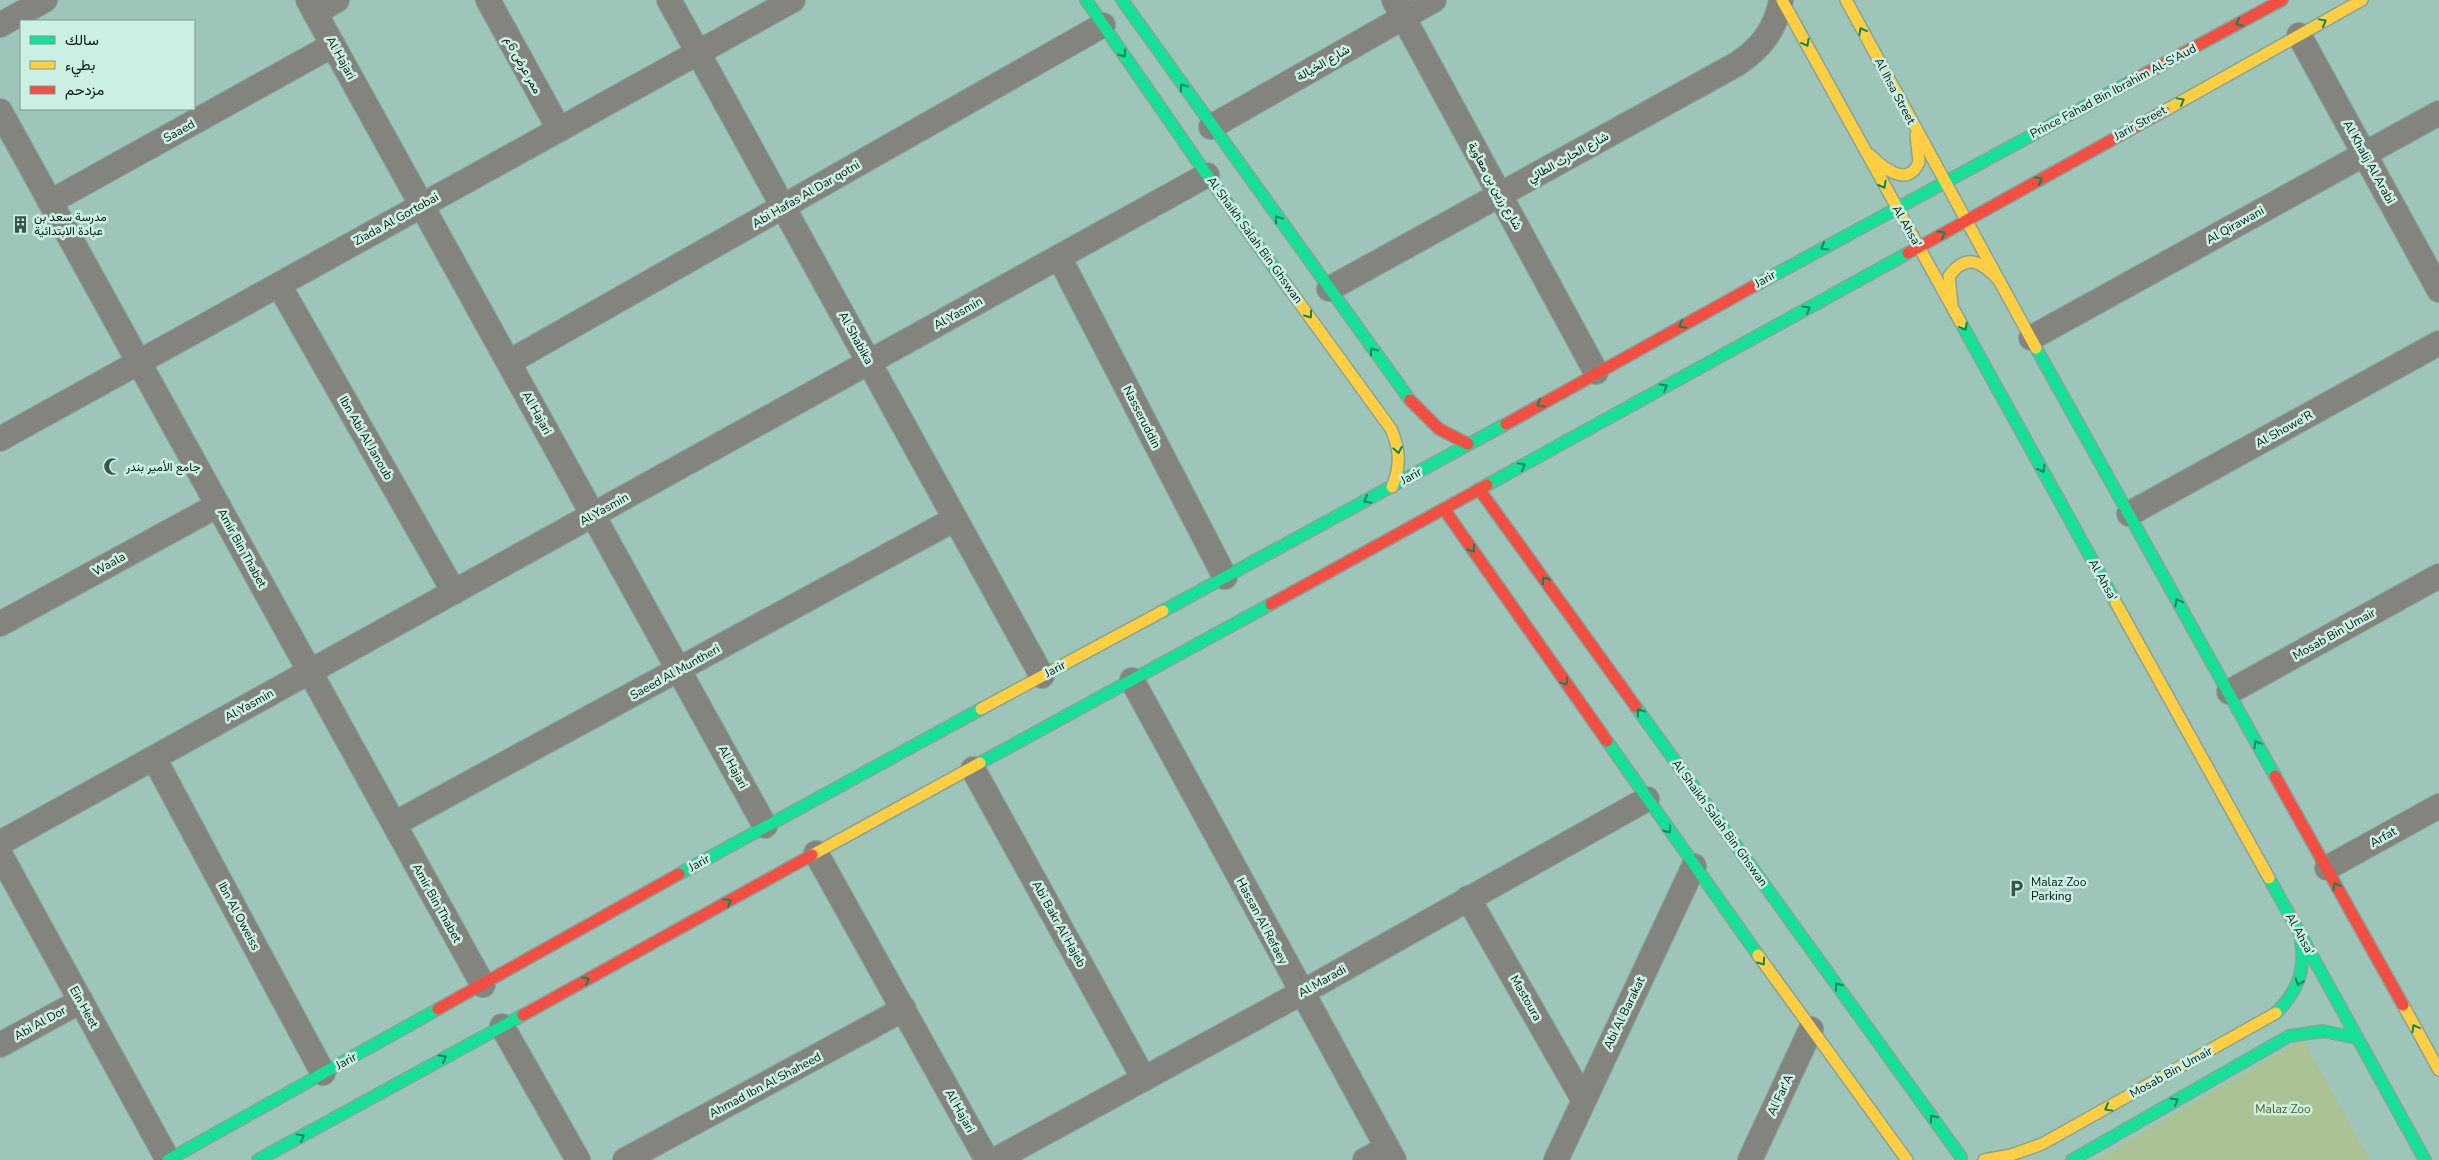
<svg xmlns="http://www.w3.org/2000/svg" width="2439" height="1160" viewBox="0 0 2439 1160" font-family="'Nunito Sans',Vazirmatn,sans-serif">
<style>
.green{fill:#abc294}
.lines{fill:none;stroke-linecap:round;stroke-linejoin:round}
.street-casing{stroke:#85a39a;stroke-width:26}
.fast-casing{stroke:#85a39a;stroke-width:14}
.slow-casing{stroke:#85a39a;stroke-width:14}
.jam-casing{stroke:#85a39a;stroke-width:14}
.street{stroke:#84847e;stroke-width:24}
.fast{stroke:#16e098;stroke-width:11}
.slow{stroke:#ffcf43;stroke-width:11}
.jam{stroke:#f24e42;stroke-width:11}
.oneway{stroke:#0c865b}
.labels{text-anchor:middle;stroke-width:5;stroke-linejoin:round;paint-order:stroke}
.street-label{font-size:12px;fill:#001811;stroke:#ccefe4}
.poi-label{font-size:12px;fill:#001811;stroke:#ccefe4;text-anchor:start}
.park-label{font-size:12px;fill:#555c13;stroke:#ccefe4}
</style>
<rect width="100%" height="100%" fill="#9ec5ba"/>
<path class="green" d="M2303,1039L2370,1160H2095Z"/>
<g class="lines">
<defs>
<g id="street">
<path d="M308,0L765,826"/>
<path d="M488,0L559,129"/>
<path d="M669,0L1042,676"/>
<path d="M1394,0L1596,372"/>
<path d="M315,13L337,0"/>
<path d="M0,25L45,0"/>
<path d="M2299,35L2439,290"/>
<path d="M0,111L483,985"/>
<path d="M1211,127L1434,0"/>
<path d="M50,202L333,45"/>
<path d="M1059,257L1225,577"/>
<path d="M279,285L454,592"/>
<path d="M1329,289L1737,64C1761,48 1776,29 1781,0"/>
<path d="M2031,338L2439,113"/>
<path d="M509,362L1103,25"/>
<path d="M0,439L793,0"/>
<path d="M2129,514L2439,343"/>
<path d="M0,624L218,505"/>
<path d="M1132,680L1394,1160"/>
<path d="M2229,692L2439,576"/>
<path d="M154,758L323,1073"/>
<path d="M973,769L1144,1079"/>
<path d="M394,824L955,519"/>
<path d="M0,843L1207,175"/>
<path d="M816,853L987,1160"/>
<path d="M0,854L168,1160"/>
<path d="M2327,868L2439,806"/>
<path d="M1468,898L1583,1099"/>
<path d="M502,1026L578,1160"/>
<path d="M0,1045L81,1001"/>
<path d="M625,1160L904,1009"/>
<path d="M995,1160L1301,993L1647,799"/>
<path d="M1365,1160L1387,1148"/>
<path d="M1556,1160L1694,866"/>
<path d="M1750,1160L1811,1029"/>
</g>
<g id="fast">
<path d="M1086,0L1207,175L1285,283"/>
<path d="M1122,0L1410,400"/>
<path d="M1754,286L2128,83"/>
<path d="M1961,323L2116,603"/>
<path d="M2036,348L2275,776"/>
<path d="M1487,485L1908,253"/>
<path d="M1163,611L1506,424"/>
<path d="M1636,707L1961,1157"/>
<path d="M1607,741L1758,955"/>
<path d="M980,763L1271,604"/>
<path d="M679,874L981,709"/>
<path d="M2269,878L2425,1160"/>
<path d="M2276,1013C2297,992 2306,971 2301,941"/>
<path d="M168,1160L438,1009"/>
<path d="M258,1160L523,1015"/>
<path d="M2072,1160L2289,1036L2323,1031L2357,1038"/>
</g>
<g id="slow">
<path d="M1782,0L1961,323"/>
<path d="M1846,0L2036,348"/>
<path d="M2164,111L2362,0"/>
<path d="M1870,155C1882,167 1908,189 1919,162L1916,135"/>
<path d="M1285,283L1391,429C1400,449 1401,466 1392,487"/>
<path d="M1952,305L1949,276C1967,253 1980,261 1998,279"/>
<path d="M2116,603L2269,878"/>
<path d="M981,709L1163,611"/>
<path d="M812,855L980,763"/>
<path d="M1758,955L1907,1160"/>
<path d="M2403,1005L2439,1070"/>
<path d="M1984,1160L2011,1155L2042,1144L2276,1013"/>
</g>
<g id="jam">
<path d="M2128,83L2282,0"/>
<path d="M1908,253L2164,111"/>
<path d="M1410,400L1439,429L1468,444"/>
<path d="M1506,424L1754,286"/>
<path d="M1479,489L1636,707"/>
<path d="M1444,509L1607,741"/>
<path d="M1271,604L1487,485"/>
<path d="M2275,776L2403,1005"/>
<path d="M438,1009L679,874"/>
<path d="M523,1015L812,855"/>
</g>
</defs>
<use href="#street" class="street-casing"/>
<use href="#fast" class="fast-casing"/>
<use href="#slow" class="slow-casing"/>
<use href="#jam" class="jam-casing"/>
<use href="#street" class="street"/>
<use href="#fast" class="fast"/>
<use href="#slow" class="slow"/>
<use href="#jam" class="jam"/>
</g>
<defs><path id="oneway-chevron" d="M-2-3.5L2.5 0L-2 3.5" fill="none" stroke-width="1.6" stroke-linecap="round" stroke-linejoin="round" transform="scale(1.25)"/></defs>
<g class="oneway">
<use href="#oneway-chevron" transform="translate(2323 22) rotate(-29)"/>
<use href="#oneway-chevron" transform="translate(2239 23) rotate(152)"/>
<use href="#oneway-chevron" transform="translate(1862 31) rotate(-118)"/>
<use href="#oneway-chevron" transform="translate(1806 43) rotate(61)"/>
<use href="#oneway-chevron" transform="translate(1123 54) rotate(55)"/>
<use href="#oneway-chevron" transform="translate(1183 87) rotate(-125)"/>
<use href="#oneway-chevron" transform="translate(2181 101) rotate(-29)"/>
<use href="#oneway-chevron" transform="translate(2039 180) rotate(-29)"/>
<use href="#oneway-chevron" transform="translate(1883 185) rotate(61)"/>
<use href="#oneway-chevron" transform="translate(1278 219) rotate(-126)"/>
<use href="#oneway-chevron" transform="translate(1942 234) rotate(-30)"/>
<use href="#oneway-chevron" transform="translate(1824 247) rotate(151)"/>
<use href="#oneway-chevron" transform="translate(1807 309) rotate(-29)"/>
<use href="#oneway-chevron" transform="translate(1309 315) rotate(54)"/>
<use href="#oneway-chevron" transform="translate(1682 325) rotate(151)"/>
<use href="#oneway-chevron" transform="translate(1964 327) rotate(62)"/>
<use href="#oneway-chevron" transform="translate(1373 351) rotate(-126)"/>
<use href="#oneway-chevron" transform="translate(1664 387) rotate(-29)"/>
<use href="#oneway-chevron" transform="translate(1540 404) rotate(150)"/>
<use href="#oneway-chevron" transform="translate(1398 450) rotate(80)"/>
<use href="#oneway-chevron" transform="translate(1522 466) rotate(-29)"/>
<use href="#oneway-chevron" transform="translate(2042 469) rotate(61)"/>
<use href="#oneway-chevron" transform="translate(1367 500) rotate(152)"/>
<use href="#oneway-chevron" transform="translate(1472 549) rotate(55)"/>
<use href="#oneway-chevron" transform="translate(1545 580) rotate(-126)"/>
<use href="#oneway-chevron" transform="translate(2178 602) rotate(-119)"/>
<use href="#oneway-chevron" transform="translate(1565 682) rotate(55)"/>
<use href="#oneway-chevron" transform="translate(1640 712) rotate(-126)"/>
<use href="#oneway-chevron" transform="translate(2257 744) rotate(-119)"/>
<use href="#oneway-chevron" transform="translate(1668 830) rotate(55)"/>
<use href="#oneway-chevron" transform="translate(2336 886) rotate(-119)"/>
<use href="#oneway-chevron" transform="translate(728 902) rotate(-29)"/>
<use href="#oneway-chevron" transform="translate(1762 962) rotate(54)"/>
<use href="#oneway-chevron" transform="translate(586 980) rotate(-29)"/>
<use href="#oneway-chevron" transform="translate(2299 982) rotate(110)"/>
<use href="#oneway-chevron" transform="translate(1838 986) rotate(-126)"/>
<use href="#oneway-chevron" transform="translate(2415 1028) rotate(-119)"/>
<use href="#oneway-chevron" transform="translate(443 1058) rotate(-29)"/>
<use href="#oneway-chevron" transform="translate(2175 1101) rotate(-30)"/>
<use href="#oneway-chevron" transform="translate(2108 1108) rotate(151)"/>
<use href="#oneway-chevron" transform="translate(1933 1118) rotate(-126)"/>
<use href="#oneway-chevron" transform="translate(301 1137) rotate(-29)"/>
</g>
<defs>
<symbol id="building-bare" viewBox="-9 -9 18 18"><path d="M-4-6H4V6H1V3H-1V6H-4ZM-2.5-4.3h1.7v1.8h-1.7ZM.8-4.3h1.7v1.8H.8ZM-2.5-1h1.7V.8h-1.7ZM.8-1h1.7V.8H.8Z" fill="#37554c" stroke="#ccefe4" stroke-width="2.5" paint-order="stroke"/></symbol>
<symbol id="mosque-bare" viewBox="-9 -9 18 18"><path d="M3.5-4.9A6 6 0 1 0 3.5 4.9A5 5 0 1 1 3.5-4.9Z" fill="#37554c" stroke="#ccefe4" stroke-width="2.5" paint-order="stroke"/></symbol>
<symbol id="parking-bare" viewBox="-9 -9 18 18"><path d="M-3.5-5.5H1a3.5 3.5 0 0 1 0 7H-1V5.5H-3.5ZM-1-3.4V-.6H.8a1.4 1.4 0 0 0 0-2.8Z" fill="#37554c" stroke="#ccefe4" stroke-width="2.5" paint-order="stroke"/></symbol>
</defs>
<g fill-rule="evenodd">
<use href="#building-bare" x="8" y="212" width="25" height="25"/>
<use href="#mosque-bare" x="100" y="454" width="25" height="25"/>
<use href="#parking-bare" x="2004" y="876" width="25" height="25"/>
</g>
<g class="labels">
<g class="street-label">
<text transform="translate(341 58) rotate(61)" y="4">Al Hajari</text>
<text transform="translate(1323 63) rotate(-30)" y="4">شارع الخيالة</text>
<text transform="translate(523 65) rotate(61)" y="4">ممر عرض 6م</text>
<text transform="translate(1895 91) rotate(62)" y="4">Al Ihsa Street</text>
<text transform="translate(2113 91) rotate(-28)" y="4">Prince Fahad Bin Ibrahim Al-S'Aud</text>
<text transform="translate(2140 123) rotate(-29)" y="4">Jarir Street</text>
<text transform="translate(179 131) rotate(-29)" y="4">Saaed</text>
<text transform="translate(1568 157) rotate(-29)" y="4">شارع الحارث الطائي</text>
<text transform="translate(2369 162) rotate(61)" y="4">Al Khalij Al Arabi</text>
<text transform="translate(1495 186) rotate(61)" y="4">شارع رزين بن معاوية</text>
<text transform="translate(806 194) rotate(-30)" y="4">Abi Hafas Al Dar qotni</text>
<text transform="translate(396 219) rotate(-29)" y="4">Ziada Al Gortobai</text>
<text transform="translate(2235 225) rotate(-29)" y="4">Al Qirawani</text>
<text transform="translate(1907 226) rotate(60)" y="4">Al Ahsa'</text>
<text transform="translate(1255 240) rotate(54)" y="4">Al Shaikh Salah Bin Ghswan</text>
<text transform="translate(1765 279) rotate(-29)" y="4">Jarir</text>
<text transform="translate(958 313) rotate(-29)" y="4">Al Yasmin</text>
<text transform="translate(856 338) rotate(61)" y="4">Al Shabika</text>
<text transform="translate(537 413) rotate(61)" y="4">Al Hajari</text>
<text transform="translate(1142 417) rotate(63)" y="4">Nasseruddin</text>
<text transform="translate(2284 429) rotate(-29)" y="4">Al Showe'R</text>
<text transform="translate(366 438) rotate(60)" y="4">Ibn Abi Al Janoub</text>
<text transform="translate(1411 476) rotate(-29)" y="4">Jarir</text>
<text transform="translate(604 509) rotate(-29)" y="4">Al Yasmin</text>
<text transform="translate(242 548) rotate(61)" y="4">Amir Bin Thabet</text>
<text transform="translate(109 564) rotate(-29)" y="4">Waala</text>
<text transform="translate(2103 580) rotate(61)" y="4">Al Ahsa'</text>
<text transform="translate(2334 634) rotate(-29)" y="4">Mosab Bin Umair</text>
<text transform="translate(1055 669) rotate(-28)" y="4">Jarir</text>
<text transform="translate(675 672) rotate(-29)" y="4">Saeed Al Muntheri</text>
<text transform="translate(249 705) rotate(-29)" y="4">Al Yasmin</text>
<text transform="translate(733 767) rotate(61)" y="4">Al Hajari</text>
<text transform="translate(1720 823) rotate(54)" y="4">Al Shaikh Salah Bin Ghswan</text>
<text transform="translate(2383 837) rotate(-29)" y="4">Arfat</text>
<text transform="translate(699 863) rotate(-29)" y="4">Jarir</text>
<text transform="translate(437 903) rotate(61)" y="4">Amir Bin Thabet</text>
<text transform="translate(239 916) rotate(62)" y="4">Ibn Al Oweiss</text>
<text transform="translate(1262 921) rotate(62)" y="4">Hassan Al Refaey</text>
<text transform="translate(1059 924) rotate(61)" y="4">Abi Bakr Al Hajeb</text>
<text transform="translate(2300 934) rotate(61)" y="4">Al Ahsa'</text>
<text transform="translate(1322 981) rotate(-29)" y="4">Al Maradi</text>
<text transform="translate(1526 998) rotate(60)" y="4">Mastoura</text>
<text transform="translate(84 1007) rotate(61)" y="4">Ein Heet</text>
<text transform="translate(1624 1013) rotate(-64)" y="4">Abi Al Barakat</text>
<text transform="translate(40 1023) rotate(-29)" y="4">Abi Al Dor</text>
<text transform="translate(346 1061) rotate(-29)" y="4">Jarir</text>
<text transform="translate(2171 1072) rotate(-29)" y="4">Mosab Bin Umair</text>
<text transform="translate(765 1085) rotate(-28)" y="4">Ahmad Ibn Al Shaheed</text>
<text transform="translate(1780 1095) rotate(-65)" y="4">Al Far'A</text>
<text transform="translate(960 1111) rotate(61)" y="4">Al Hajari</text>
</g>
<g class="poi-label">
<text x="34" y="221">مدرسة سعد بن<tspan x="34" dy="14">عبادة الابتدائية</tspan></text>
<text x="126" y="471">جامع الأمير بندر</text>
<text x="2031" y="886">Malaz Zoo<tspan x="2031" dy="14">Parking</tspan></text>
</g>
<g class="park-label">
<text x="2283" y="1113">Malaz Zoo</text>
</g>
</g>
<rect x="20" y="20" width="175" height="90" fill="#ccefe4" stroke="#7a9990"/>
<rect x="30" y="36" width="25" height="8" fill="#16e098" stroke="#7a9990"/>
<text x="65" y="45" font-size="15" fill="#001811">سالك</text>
<rect x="30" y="61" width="25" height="8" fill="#ffcf43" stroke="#7a9990"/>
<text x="65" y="70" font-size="15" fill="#001811">بطيء</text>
<rect x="30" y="86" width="25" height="8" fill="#f24e42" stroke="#7a9990"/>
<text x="65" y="95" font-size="15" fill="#001811">مزدحم</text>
</svg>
